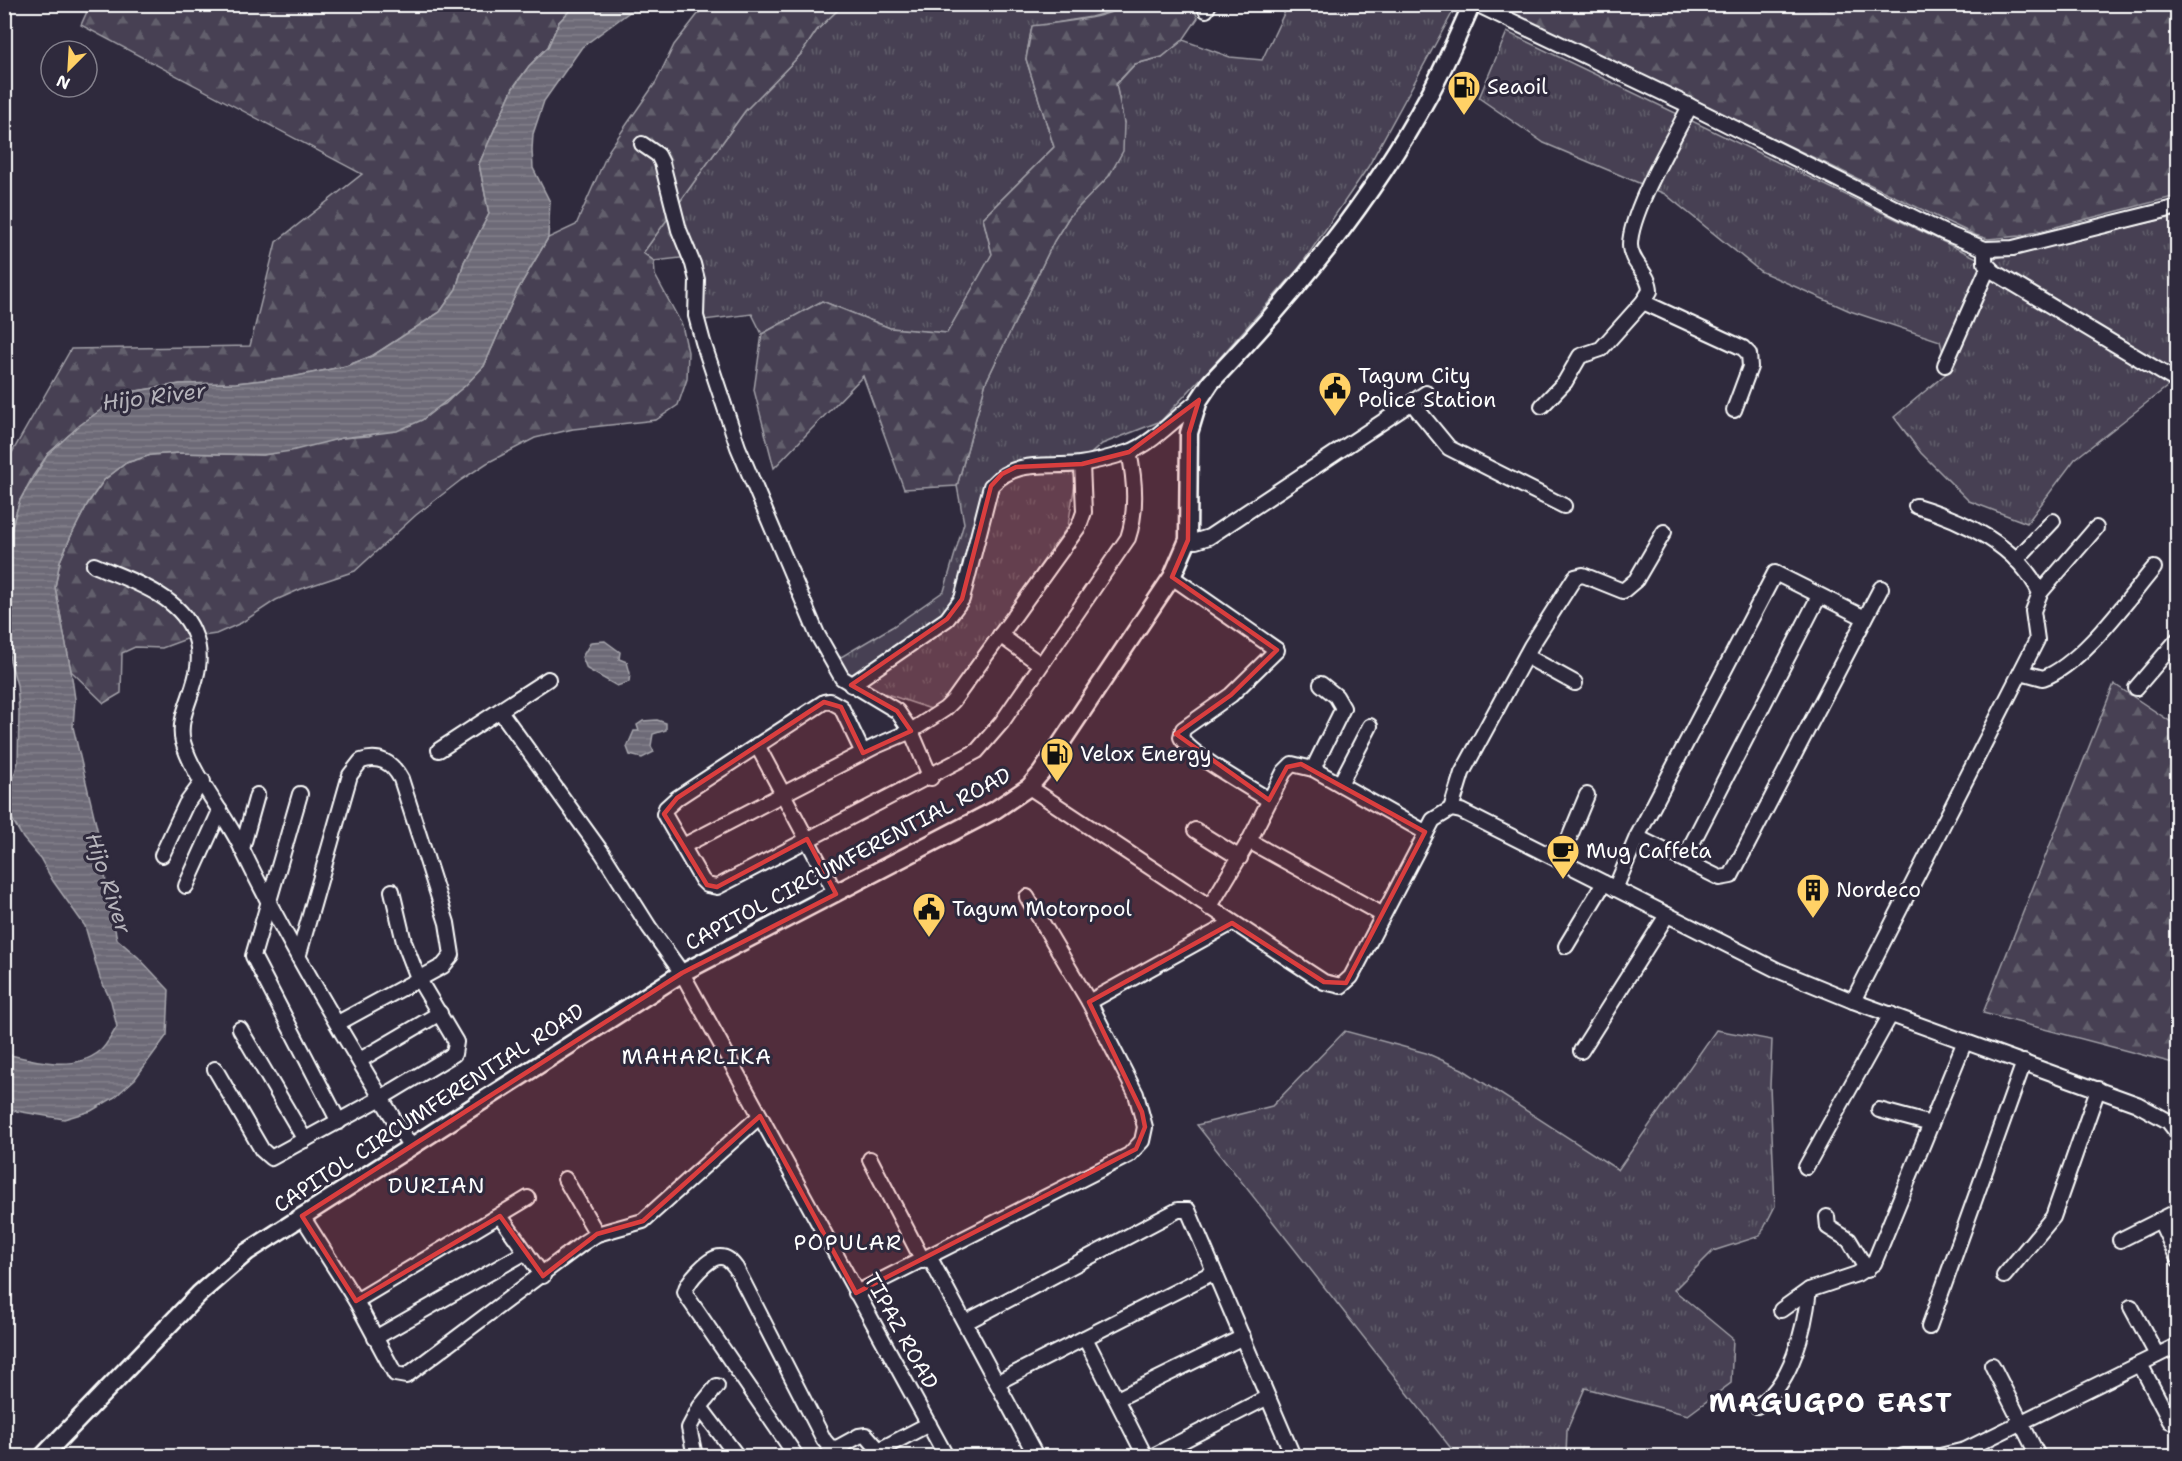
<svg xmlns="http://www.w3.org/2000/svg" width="2182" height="1461" viewBox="0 0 2182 1461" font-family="'Shantell Sans',sans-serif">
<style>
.grass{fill:url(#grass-tufts);stroke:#a2a0a8;stroke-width:1.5}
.forest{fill:url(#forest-firs);stroke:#a2a0a8;stroke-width:1.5}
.water{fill:url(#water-rules);stroke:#a7a6ad;stroke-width:1.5}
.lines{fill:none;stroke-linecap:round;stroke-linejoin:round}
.minor-casing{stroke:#fff;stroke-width:18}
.major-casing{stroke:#fff;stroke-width:21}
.minor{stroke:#2f2a3d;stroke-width:14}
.major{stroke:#2f2a3d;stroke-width:16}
.marked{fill:#da3e3e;fill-opacity:0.2;stroke:#da3e3e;stroke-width:4.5;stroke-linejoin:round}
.labels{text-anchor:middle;stroke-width:6;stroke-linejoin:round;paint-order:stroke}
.poi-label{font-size:21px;fill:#fff;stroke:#2f2a3d;text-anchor:start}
.street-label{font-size:21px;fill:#fff;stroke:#2f2a3d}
.water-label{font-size:22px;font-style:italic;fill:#b6b4bb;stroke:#2f2a3d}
.neighbourhood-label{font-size:22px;letter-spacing:1.5px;fill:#fff;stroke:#2f2a3d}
.district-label{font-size:27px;font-weight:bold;letter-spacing:1.5px;fill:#fff;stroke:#2f2a3d}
</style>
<defs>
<pattern id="grass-tufts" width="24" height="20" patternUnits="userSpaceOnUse" patternTransform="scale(1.5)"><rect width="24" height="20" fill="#464152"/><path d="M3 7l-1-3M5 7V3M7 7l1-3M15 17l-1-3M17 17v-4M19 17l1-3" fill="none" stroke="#625e6c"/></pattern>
<pattern id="forest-firs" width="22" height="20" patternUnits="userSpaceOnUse" patternTransform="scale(1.5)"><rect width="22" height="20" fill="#464152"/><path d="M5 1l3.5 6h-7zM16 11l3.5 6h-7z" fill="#625e6c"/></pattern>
<pattern id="water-rules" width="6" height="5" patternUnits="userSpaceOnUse" patternTransform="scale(1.5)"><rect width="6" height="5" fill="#6d6a77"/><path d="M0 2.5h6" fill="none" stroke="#83808b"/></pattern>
</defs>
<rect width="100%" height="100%" fill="#2f2a3d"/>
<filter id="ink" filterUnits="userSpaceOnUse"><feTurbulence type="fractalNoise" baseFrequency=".0167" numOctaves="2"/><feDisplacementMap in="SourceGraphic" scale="12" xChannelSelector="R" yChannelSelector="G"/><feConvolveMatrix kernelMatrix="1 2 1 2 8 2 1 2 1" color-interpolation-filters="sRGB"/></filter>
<g filter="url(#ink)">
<g class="grass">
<path d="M1450,4L1455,8L1368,167L1299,268L1217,361L1161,421L1102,444L1078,465L1068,526L937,711L863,686L834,661L892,627L944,591L964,523L957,486L986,382L1054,241L1069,217L1088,197L1124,123L1116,85L1135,64L1162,57L1183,40L1230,57L1262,60L1288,5Z"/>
<path d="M843,5H1122L1119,9L1091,17L1032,27L1026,59L1054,147L983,218L992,254L947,333L890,328L822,301L762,334L752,314L704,320L689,257L654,261L643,253L745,111L801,54L817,30Z"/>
<path d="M1507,32L1983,261L2177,216V379L2075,459L2027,523L1969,501L1921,453L1894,417L1948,372L1940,341L1850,311L1760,271L1665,194L1544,143L1479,98Z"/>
<path d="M1716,1030L1772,1040L1770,1086L1775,1206L1760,1236L1713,1251L1674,1290L1733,1339L1731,1383L1688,1415L1585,1388L1567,1430L1566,1456H1457L1197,1125L1272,1106L1345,1031L1426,1053L1462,1069L1618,1170Z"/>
</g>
<g class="forest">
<path d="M90,5H575L559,22L548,47L529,66L513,88L479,164L489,214L464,262L456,289L440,312L372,356L346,366L292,377L236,383L180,384L124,393L69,435L48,454L33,476L20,500L12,526L5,587V465L71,349L250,346L276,242L362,174L81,25Z"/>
<path d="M705,5H843L817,30L801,54L745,111L643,253L654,261L655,275L682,325L688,352L687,379L678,405L656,420L573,429L535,438L487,463L461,480L416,515L355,571L301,589L276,600L241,623L216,634L189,638L162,648L135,647L122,653L121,693L104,703L71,671L55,587L60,561L71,536L88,503L104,480L126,463L151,455L178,453L263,455L342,438L369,436L445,404L484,366L517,291L548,238L576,225L609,150L656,82L674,45Z"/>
<path d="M1122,5H1192L1198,18L1183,40L1162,57L1135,64L1116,84L1124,123L1123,151L1109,176L1069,217L1054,241L986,382L957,486L904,489L863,376L774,468L754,390L762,334L822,301L890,328L947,333L992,254L983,218L1054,147L1026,59L1032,26C1051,23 1112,19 1122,5Z"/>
<path d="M1496,5H2177V196L2020,236L1988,239L1975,235Z"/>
<path d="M2114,684L2177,726V1064L1983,1013Z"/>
</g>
<g class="water">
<path d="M575,5H639L582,47L544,101L533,134L532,150L533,168L550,202L548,238L517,291L484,366L465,386L422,420L397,431L342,438L291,451L263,455L178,453L151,455L126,463L104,480L88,503L71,536L60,561L55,587L71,671L75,699L73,727L104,858L106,886L117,939L138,957L169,990L167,1035L135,1079L115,1097L91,1111L64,1119L5,1109V1054C35,1060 73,1073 100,1051C107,1045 112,1034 117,1027L111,1001L100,978L85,926L53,881L40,858L23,838L9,814L11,787L18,762L19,712L17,685L5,643L4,587L12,526L20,500L48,454L80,425L124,393L180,384L236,383L292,377L346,366L372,356L440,312L456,289L464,262L489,214L479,164L513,88L529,66L548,47L559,22Z"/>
<path d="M605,641L620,652L619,659L627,662L630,673L629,682L617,686L587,669L582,657L591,642Z"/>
<path d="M657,720L666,723V730L653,734L651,746L654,752L642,758L630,755L627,747L634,731H639L637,725L643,721Z"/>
</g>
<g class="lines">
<defs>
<g id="minor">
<path d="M1476,4L1690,106L1943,232L1985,249L2013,248L2178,207"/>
<path d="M1206,10L1209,4"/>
<path d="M642,144L658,155L662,163L679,230L693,264L697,280L696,316L703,342L738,447L817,634L842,678L897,711L911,731L945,709L953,701L1079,526L1084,512L1082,464"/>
<path d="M1985,249V263L1994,272L2178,382"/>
<path d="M1643,302L1743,348L1749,354L1750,367L1734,410"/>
<path d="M1945,365L1988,268"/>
<path d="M1412,403L1449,448L1564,506"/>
<path d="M1542,406L1565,382L1580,356L1601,349L1643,302L1650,291C1650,273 1630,263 1630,245C1630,212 1674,138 1690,106"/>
<path d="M1188,540L1196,541L1209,537L1426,393"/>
<path d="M2016,560L2053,521"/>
<path d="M94,565C129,580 177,594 193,631C213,675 174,708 183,742C193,777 226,815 242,849C291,951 352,1049 410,1146"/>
<path d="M1172,577L1277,650L1231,695L1183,729L1181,737C1188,754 1251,788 1269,800"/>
<path d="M2040,593L2096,528"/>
<path d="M1000,635L1040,664"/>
<path d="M1526,656L1575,683"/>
<path d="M2021,672L2043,678C2081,665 2128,599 2154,568"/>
<path d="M851,685L947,619L962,599L991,486C1016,458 1046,468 1080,464C1094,462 1116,456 1129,452C1151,445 1180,414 1199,400"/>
<path d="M2136,688L2178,639"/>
<path d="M500,711L603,854L649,927L682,973L946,1456"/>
<path d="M757,745L836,894"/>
<path d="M439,750L548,679"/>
<path d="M863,753L841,707L830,701L824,702L677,798L666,808L664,814L702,880L707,885L717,887L977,751L1002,722L1128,538C1137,511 1135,480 1129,452"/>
<path d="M1313,769L1343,708L1336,696L1321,684"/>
<path d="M1340,784L1370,726"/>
<path d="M1029,787L1278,952L1324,982L1341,986L1351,977L1433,820L1451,809L1461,811L1777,970L1853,1001L2137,1104L2168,1121L2178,1134"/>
<path d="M300,794L253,956L339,1122"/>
<path d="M1451,809L1462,773L1531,646L1575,577L1583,575L1623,591L1636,580L1664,532"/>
<path d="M1195,830L1240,858"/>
<path d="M1637,837L1720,878L1731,876L1881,588"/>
<path d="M1249,841L1383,915"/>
<path d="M683,846L876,746L911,731L931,778"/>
<path d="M242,849L257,795"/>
<path d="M162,855L186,804L203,781"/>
<path d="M1684,859L1819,596"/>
<path d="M1560,860L1587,795"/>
<path d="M186,886L220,811"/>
<path d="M1615,889L1637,837L1775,573L1865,618"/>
<path d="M1209,908L1249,841L1284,772L1292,764L1313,769L1425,832"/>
<path d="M1566,946L1604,883"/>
<path d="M299,954L350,775L361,761C379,755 392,762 401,779L447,923L452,955L443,966L338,1023"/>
<path d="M1853,1001L2037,640L2033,611L2040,593C2018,546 1963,520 1916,506"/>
<path d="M1089,1002L1232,923"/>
<path d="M240,1029L305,1140"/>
<path d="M1581,1051L1667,915"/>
<path d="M360,1060L440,1013"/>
<path d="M215,1069L262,1150L271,1158L381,1098L454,1054L456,1042L418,978L404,942L392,891"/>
<path d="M1879,1110L1931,1124"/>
<path d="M870,1159L923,1261"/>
<path d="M1806,1167L1891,1014"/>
<path d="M565,1179L597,1234"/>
<path d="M302,1216L356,1301L395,1374L406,1376L583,1243L597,1234L643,1221L760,1116"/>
<path d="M500,1216L543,1276"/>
<path d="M1827,1217L1828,1227L1849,1240L1867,1270"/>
<path d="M2160,1220L2178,1259"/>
<path d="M2120,1240L2178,1211"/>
<path d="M930,1258L1036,1456"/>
<path d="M2004,1276L2053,1217L2098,1089"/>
<path d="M856,1293L1129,1155L1142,1141L1145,1127L1136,1094L1089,1002L1027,897"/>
<path d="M356,1301L528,1198"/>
<path d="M2131,1307L2157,1355"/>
<path d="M1781,1310L1809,1290L1857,1274L1874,1263L1965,1041"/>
<path d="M966,1322L1178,1210H1188L1293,1456"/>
<path d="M1929,1327L2024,1062"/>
<path d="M375,1338L526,1252"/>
<path d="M1085,1338L1145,1456"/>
<path d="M2140,1364L2170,1421"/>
<path d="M1992,1365L2038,1456"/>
<path d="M998,1382L1214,1272"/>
<path d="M1117,1399L1243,1337"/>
<path d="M1757,1406C1792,1386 1805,1327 1809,1290"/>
<path d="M700,1407L717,1386"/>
<path d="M879,1450L929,1424"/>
<path d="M695,1456L689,1428L700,1407L737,1456"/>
<path d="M796,1456L688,1298L685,1292C687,1281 709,1257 720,1257C728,1257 731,1262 736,1268L824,1440L830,1447L837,1448L859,1436L866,1435L879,1450L880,1456"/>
<path d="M1153,1456L1266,1398"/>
<path d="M1903,1456H1940L1965,1450L2178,1345"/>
</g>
<path id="major" d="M43,1456L199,1294L247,1252L682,973L995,810L1029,787L1041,773L1172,577L1188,540L1189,433L1199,400L1211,382C1294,295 1371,202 1429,95C1445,66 1458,35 1472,4"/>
</defs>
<use href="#minor" class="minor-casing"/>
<use href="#major" class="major-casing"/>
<use href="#minor" class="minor"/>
<use href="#major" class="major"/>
</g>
</g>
<path class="marked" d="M1199,400L1189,433L1188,540L1172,577L1277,650L1231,695L1176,734L1269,800L1287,767L1301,764L1425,832L1346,983L1324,982L1232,923L1089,1002L1142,1112L1145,1127L1136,1149L856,1293L760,1116L643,1221L597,1234L543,1276L500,1216L356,1301L302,1216L682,973L836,894L807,839L717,887L707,885L664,814L677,798L824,702L841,707L863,753L911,731L897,711L851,685L947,619L962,599L991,486L1002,474L1016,467L1082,464L1129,452Z"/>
<defs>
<symbol id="fuel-pin" viewBox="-11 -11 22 30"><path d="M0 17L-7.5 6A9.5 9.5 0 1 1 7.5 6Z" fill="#ffd166" stroke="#2f2a3d"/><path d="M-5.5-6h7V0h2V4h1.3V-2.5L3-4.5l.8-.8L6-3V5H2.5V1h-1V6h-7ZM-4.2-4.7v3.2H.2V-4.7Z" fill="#111"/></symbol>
<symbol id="civic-pin" viewBox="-11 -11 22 30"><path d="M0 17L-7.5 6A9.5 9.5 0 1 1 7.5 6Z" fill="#ffd166" stroke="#2f2a3d"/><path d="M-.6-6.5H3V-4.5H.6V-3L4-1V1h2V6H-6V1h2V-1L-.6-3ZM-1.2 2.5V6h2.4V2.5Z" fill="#111"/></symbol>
<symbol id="cafe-pin" viewBox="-11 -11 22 30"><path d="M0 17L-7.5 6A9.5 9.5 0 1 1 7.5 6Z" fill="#ffd166" stroke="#2f2a3d"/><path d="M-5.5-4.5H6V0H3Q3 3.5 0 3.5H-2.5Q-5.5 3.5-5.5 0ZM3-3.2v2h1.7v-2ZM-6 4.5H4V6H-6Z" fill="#111"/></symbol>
<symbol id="building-pin" viewBox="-11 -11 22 30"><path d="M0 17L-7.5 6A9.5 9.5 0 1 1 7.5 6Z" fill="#ffd166" stroke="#2f2a3d"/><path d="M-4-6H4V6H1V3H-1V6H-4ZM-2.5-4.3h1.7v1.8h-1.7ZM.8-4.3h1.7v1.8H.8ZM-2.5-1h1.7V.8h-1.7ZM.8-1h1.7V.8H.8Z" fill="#111"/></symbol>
</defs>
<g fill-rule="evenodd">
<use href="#fuel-pin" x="1445" y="68" width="38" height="52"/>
<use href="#civic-pin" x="1316" y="369" width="38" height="52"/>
<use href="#fuel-pin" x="1038" y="735" width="38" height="52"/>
<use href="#cafe-pin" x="1544" y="832" width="38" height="52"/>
<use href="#building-pin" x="1794" y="871" width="38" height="52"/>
<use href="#civic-pin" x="910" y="890" width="38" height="52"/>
</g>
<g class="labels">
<g class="poi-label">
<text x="1487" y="94">Seaoil</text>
<text x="1358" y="383">Tagum City<tspan x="1358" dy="24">Police Station</tspan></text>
<text x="1080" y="761">Velox Energy</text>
<text x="1586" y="858">Mug Caffeta</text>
<text x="1836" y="897">Nordeco</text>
<text x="952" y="916">Tagum Motorpool</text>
</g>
<g class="street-label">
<text transform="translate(848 859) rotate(-28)" y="7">CAPITOL CIRCUMFERENTIAL ROAD</text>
<text transform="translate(429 1108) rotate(-33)" y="7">CAPITOL CIRCUMFERENTIAL ROAD</text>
<text transform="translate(901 1331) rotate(61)" y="7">TIPAZ ROAD</text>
</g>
<g class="water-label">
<text transform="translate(154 396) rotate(-7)" y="8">Hijo River</text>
<text transform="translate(109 883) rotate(72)" y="8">Hijo River</text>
</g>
<g class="neighbourhood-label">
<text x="697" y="1064">MAHARLIKA</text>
<text x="437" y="1193">DURIAN</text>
<text x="848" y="1250">POPULAR</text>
</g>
<g class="district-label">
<text x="1831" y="1412">MAGUGPO EAST</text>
</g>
</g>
<rect width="2182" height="1461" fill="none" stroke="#2f2a3d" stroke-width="24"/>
<rect x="12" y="12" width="2158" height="1437" fill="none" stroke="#fff" stroke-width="2" filter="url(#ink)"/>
<g transform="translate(69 69) rotate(204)"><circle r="28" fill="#2f2a3d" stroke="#827f8b" stroke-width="1.5"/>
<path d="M0-4.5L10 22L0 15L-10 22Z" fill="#ffd166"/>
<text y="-9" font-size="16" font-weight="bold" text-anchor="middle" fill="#ffffff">N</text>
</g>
</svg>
